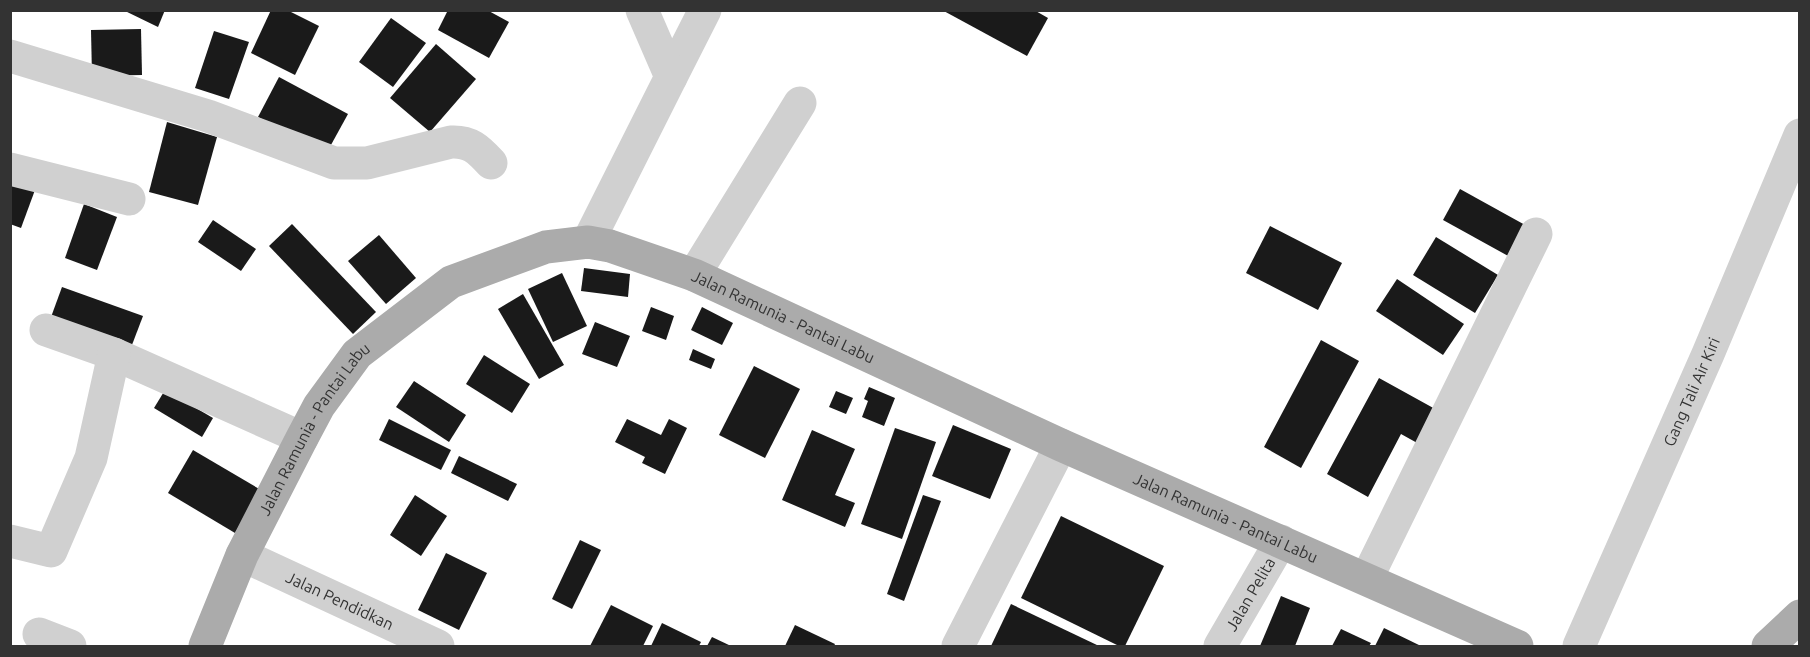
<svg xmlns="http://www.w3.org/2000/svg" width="1810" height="657" viewBox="0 0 1810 657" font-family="Ubuntu,sans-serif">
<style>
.building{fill:#1a1a1a}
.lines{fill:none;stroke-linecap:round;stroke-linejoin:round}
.minor{stroke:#d0d0d0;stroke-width:33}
.major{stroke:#ababab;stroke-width:33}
.labels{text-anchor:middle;stroke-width:6;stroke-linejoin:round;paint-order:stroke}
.street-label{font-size:16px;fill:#333;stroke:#fff}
</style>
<rect width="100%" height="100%" fill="#fff"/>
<g class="building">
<path d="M123,10H165L158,27Z"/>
<path d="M271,10H287L319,26L295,75L251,53Z"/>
<path d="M448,10H487L509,22L489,58L438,30Z"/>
<path d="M942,10H1034L1048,18L1027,56Z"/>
<path d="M391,18L426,43L393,87L359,62Z"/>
<path d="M141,29L142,75L92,76L91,30Z"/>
<path d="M214,31L249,42L229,99L195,88Z"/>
<path d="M436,44L476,79L430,132L390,98Z"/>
<path d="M279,77L348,114L326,154L258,117Z"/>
<path d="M167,122L217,137L198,205L149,192Z"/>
<path d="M10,181L35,190L21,228L10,224Z"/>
<path d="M1460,189L1527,226L1510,257L1443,220Z"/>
<path d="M84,204L117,217L97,270L65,258Z"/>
<path d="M213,220L256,249L241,271L198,242Z"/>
<path d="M292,224L376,312L353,334L269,246Z"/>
<path d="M1270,226L1342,263L1318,310L1246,273Z"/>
<path d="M379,235L416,278L386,304L348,261Z"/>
<path d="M1436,237L1498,275L1475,313L1413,275Z"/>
<path d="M584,268L630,274L628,297L581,291Z"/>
<path d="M562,273L587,326L553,342L528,289Z"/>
<path d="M1397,279L1464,324L1443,355L1376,311Z"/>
<path d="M62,287L143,316L127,358L47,328Z"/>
<path d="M523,294L564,365L539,379L498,309Z"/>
<path d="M651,307L674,316L666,340L642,331Z"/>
<path d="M702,307L733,323L722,345L691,330Z"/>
<path d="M595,322L630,336L617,367L582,354Z"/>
<path d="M1321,340L1359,361L1301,468L1264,447Z"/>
<path d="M693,349L715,359L711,369L689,360Z"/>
<path d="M484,355L530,384L512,413L466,384Z"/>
<path d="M754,366L800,389L765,458L719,435Z"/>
<path d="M1379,378L1446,415L1428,449L1401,434L1368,497L1327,474Z"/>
<path d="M414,381L466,415L449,442L396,407Z"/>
<path d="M869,387L895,398L884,426L862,417L868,401L864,399Z"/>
<path d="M165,390L213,418L202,437L154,408Z"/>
<path d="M836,391L853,398L846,414L829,407Z"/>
<path d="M389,419L451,450L441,470L379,440Z"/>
<path d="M627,419L661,435L669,419L687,428L665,474L642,463L645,457L615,442Z"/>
<path d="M953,425L1011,449L990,499L932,476Z"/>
<path d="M895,428L936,442L902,539L861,524Z"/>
<path d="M812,430L855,449L835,495L855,503L845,527L782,500Z"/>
<path d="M193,450L261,490L235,533L168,493Z"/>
<path d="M459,456L517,484L508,501L451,473Z"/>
<path d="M415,495L447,516L421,556L390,535Z"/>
<path d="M923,495L941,501L904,601L887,594Z"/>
<path d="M1061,516L1164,566L1125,646H1119L1021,598Z"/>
<path d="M580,540L601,550L572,609L552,599Z"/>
<path d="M446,553L487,573L459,630L418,610Z"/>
<path d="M1281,596L1310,608L1295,646H1260Z"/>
<path d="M1011,604L1099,646H991Z"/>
<path d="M611,605L653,626L643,646H590Z"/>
<path d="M662,623L701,642L699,646H651Z"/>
<path d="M795,625L835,644L834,646H785Z"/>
<path d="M1384,628L1421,646H1375Z"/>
<path d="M1341,629L1371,643L1369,646H1332Z"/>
<path d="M712,637L731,646H707Z"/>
</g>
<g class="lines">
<g class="minor">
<path d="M10,56L208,116L334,163H367L451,142C470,141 478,149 491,163"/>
<path d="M671,77L705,10"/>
<path d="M10,169L129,199"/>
<path d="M588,242L671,77L642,10"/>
<path d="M694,275L800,103"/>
<path d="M46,330L114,354L302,438"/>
<path d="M10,541L51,551L91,458L114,354"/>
<path id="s1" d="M242,555L438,646"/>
<path d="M1367,578L1536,234"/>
<path d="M39,634L70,646"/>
<path d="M958,646L1061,445"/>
<path id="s2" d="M1220,646L1281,541"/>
<path id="s3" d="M1579,646L1708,354L1800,135"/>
</g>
<g class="major">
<path id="s4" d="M205,646L242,555L302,438L319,406L357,354L451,282L546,247L588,242L610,246L694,275L1061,445L1517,646"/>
<path d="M1768,646L1800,616"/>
</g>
</g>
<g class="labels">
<g class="street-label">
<text dy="6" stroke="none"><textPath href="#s4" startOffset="802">Jalan Ramunia - Pantai Labu</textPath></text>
<text dy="6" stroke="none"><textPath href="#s3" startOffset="278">Gang Tali Air Kiri</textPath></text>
<text dy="6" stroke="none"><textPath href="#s4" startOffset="244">Jalan Ramunia - Pantai Labu</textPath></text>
<text dy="6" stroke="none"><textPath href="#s4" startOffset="1288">Jalan Ramunia - Pantai Labu</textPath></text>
<text dy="6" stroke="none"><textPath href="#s2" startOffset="60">Jalan Pelita</textPath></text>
<text dy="6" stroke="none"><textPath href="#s1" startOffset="108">Jalan Pendidkan</textPath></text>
</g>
</g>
<rect width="1810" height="657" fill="none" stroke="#333333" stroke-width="24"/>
</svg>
